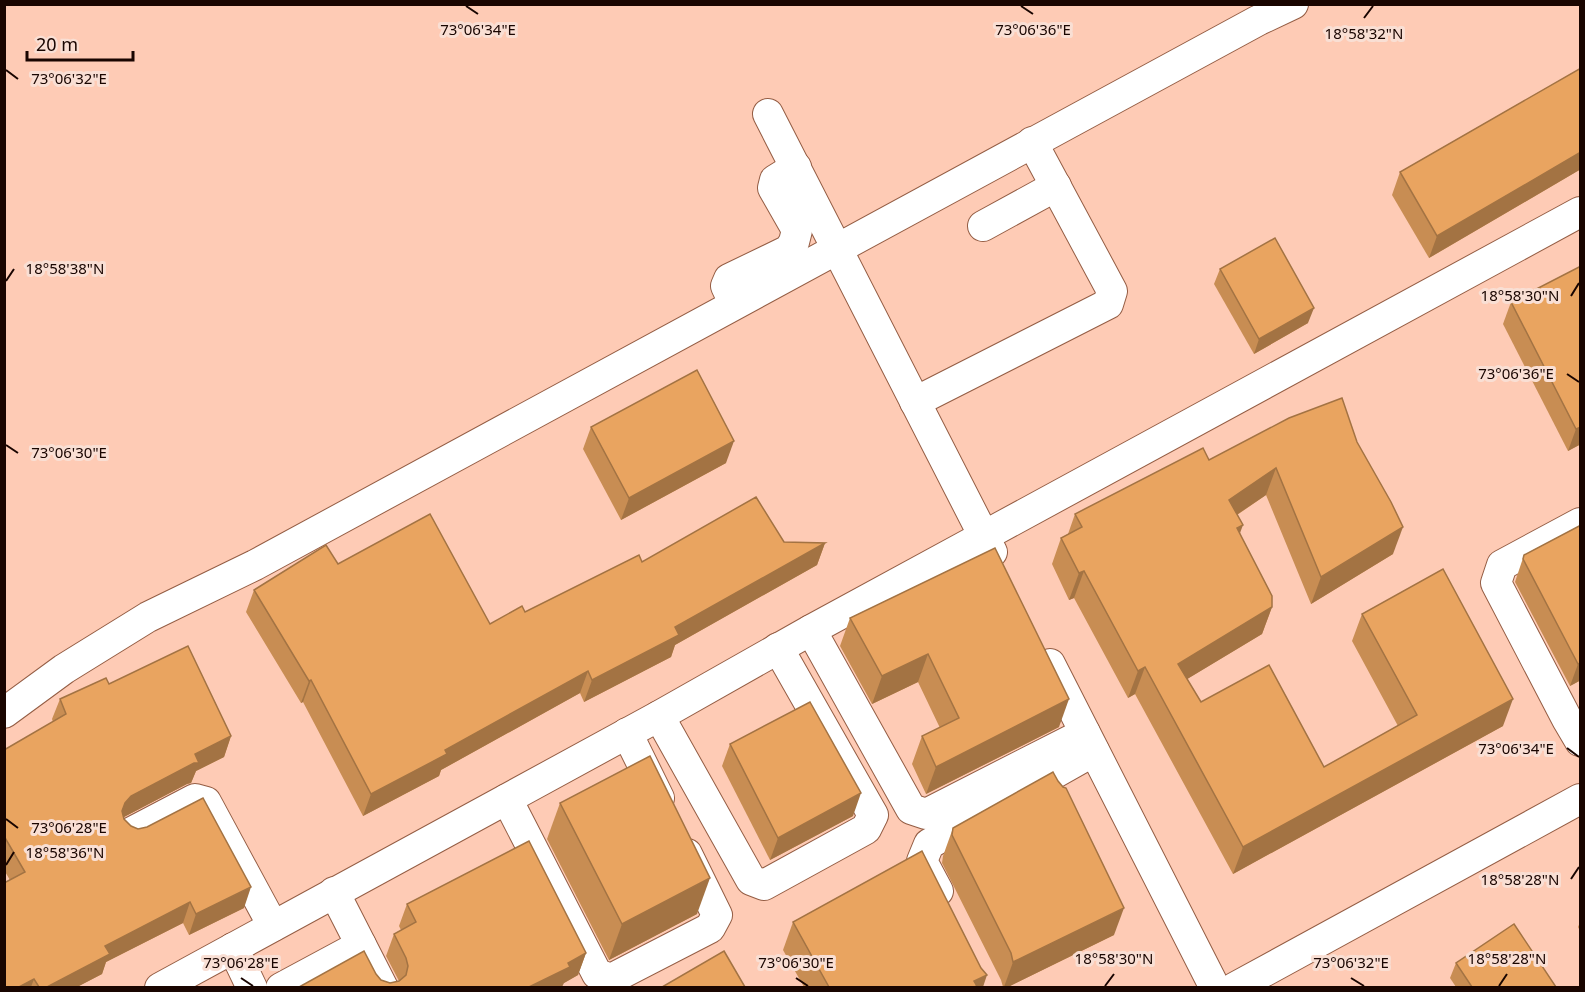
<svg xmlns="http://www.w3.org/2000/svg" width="1585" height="992" viewBox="0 0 1585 992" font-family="'Noto Sans',sans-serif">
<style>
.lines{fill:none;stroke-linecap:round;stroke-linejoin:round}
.street-casing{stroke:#945d44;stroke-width:32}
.street{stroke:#fff;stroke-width:30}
.wall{fill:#c88d53}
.shaded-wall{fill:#a37343}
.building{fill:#e9a460;stroke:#a37343;stroke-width:1.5}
.ticks{fill:none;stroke:#190500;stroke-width:2}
.ticks-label{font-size:15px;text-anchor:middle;fill:#190500;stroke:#f9dfd4;stroke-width:6;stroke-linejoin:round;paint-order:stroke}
</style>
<rect width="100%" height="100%" fill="#fecbb5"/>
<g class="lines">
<defs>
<g id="street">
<path d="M768,114L992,552"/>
<path d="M983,226L1056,186"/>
<path d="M734,303L726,286L729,279L789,250L794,242L797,230L773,188L775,180L796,167"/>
<path d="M915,402L1108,304L1112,291L1032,142"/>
<path d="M1580,523L1502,565L1496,583L1567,719L1580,741"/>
<path d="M811,630L911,809L926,814L1085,733"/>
<path d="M1050,664L1215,988"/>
<path d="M4,713L64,669L148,617L255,565L1259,20L1293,4"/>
<path d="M659,716L751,880L764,885L866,829L873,815L778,648"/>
<path d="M627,733L659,798"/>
<path d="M507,799L597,974L611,979L710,928L717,915L687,854"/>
<path d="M132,832L195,799L206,802L273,926"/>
<path d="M938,891L922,861L929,844L1094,751"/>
<path d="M334,892L383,988"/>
<path d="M233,948L252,988"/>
<path d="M160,988L659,716L811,630L984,536L1580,212"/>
<path d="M281,988L361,945"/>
<path d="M1234,988L1580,799"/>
</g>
</defs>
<use href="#street" class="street-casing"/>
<use href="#street" class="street"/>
</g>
<g class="wall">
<path d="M1581,68V169L1429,258L1392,195L1400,172Z"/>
<path d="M1581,266V444L1568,451L1503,324L1511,302Z"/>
<path d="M1220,269L1308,323L1254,354L1214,284Z"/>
<path d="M591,427L726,463L621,520L583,449Z"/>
<path d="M1357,442L1393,554L1311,604L1266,495L1237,515L1240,533L1272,607L1262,634L1187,679L1201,702L1324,767L1398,726L1352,641L1362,614L1503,726L1233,874L1135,694L1128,698L1074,598L1069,600L1052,564L1061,538L1068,534L1075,514L1209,460Z"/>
<path d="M1581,525V680L1570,686L1515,582L1524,555Z"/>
<path d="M784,542L825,543L817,565L675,645L671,657L584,702L580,693L441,770L439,776L363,816L303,702L301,703L246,612L254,590L338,564L490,624L525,612L642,562Z"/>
<path d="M995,548L1059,727L926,794L912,764L922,736L940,728L918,682L872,704L840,646L850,618Z"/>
<path d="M109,684L231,736L224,757L196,771L191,783L187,784L124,817V819L131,826L244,908L189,935L183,923L106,962L102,974L77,987H4L10,880L4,870V750L53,722L52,719L60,699Z"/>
<path d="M730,744L853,816L770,860L722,766Z"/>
<path d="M560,803L697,914L609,960L547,839Z"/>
<path d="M953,828L1114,935L1008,987H1003L1001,980L942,863L943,856Z"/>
<path d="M407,904L586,953L578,975L564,983L299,987L376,974L381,980L390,983L399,981L386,956L394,934L401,930L399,926Z"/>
<path d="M1581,920V933L1578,927Z"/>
<path d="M793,922L983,987H804L783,950Z"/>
<path d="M1456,963L1556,987H1456L1450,978Z"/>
</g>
<g class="shaded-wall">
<path d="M1581,152V169L1429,258L1437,236Z"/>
<path d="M1314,308L1308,323L1254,354L1259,339Z"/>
<path d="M1581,427V444L1568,451L1576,429Z"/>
<path d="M734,441L726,463L621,520L629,498Z"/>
<path d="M1276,468L1266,495L1220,526L1229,500Z"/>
<path d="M1243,525L1233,552L1237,528Z"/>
<path d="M1403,527L1393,554L1311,604L1321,577Z"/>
<path d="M825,543L817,565L675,645L671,657L584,702L592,680L675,627Z"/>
<path d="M1084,571L1074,598L1069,600L1079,573Z"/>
<path d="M1272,607L1262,634L1169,690L1178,664Z"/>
<path d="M928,654L918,682L872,704L882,676Z"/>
<path d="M1581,662V680L1570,686L1578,664Z"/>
<path d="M1145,667L1135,694L1128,698L1138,671Z"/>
<path d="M588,671L580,693L441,770L439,776L363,816L371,794L445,750Z"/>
<path d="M311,680L303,702L301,703L309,681Z"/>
<path d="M1069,699L1059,727L926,794L936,767Z"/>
<path d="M1513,699L1503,726L1233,874L1243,847Z"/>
<path d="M231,736L224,757L196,771L191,783L187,784L124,817L117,823L125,803L131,796L195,754Z"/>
<path d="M861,793L853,816L770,860L778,838Z"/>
<path d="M710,878L697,914L609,960L622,924Z"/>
<path d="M251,887L244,908L189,935L196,914Z"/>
<path d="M190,902L183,923L106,962L102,974L77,987H47L105,946Z"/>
<path d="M1124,908L1114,935L1008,987H1004L1013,962Z"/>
<path d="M586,953L578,975L564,983L562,987H529L568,963Z"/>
<path d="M987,975L983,987H972L974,981Z"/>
<path d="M34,979L31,987H19Z"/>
</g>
<g class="building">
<path d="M1581,68V152L1437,236L1400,172Z"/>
<path d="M1275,238L1314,308L1259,339L1220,269Z"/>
<path d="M1581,266V427L1576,429L1511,302Z"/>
<path d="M697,370L734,441L629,498L591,427Z"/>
<path d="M1342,398L1357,442L1391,502L1403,527L1321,577L1276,468L1229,500L1243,525L1237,528L1272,596V607L1178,664L1201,702L1269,665L1324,767L1417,715L1362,614L1443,569L1513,699L1243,847L1145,667L1138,671L1084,571L1079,573L1061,538L1082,527L1075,514L1203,448L1209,460L1289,418Z"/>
<path d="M756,497L784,542L825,543L675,627L679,635L592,680L588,671L445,750L447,754L371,794L311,680L309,681L254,590L326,545L338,564L430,514L490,624L522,606L525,612L639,555L642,562Z"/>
<path d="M1581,525V662L1578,664L1523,559L1524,555Z"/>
<path d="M995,548L1069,699L936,767L922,736L959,718L928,654L882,676L850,618Z"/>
<path d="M188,646L231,736L195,754L199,763H194L131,796L125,803L122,811L124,819L131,826L138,829L147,827L203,798L251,887L196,914L190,902L105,946L110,954L47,987H39L34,979L19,987H4V883L25,872L4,836V750L66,714L60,699L106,678L109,684Z"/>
<path d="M810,702L861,793L778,838L730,744Z"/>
<path d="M650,756L710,878L622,924L560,803Z"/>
<path d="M1053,772L1058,781L1063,787L1066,788L1124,908L1013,962L1011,953L952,835L953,828Z"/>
<path d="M529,841L586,953L568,963L570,967L529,987H299L364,951L376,974L381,980L390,983L399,981L406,975L408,966L406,958L394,934L416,922L407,904Z"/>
<path d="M922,851L981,968L987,975L974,981L977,986L974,987H829L793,922Z"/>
<path d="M1514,924L1556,987H1472L1456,963Z"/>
<path d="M724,951L745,987H662Z"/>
</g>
<path class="ticks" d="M466,6L478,14M1021,6L1033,14M1364,18L1373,6M6,70L18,79M6,281L14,269M1571,296L1579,283M1567,374L1579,382M6,445L18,453M1567,748L1579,757M6,819L18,828M6,865L14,852M1571,879L1579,867M241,978L253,986M796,978L808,986M1351,978L1364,986M1105,986L1114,974M1499,986L1507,974"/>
<g class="ticks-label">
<text x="478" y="35">73°06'34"E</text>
<text x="1033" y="35">73°06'36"E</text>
<text x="1364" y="39">18°58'32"N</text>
<text x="69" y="84">73°06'32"E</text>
<text x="65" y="274">18°58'38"N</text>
<text x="1520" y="301">18°58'30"N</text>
<text x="1516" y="379">73°06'36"E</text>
<text x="69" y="458">73°06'30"E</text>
<text x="1516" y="754">73°06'34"E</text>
<text x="69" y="833">73°06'28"E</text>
<text x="65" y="858">18°58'36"N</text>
<text x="1520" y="885">18°58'28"N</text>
<text x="1114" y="964">18°58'30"N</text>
<text x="1507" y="964">18°58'28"N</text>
<text x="241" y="968">73°06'28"E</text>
<text x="796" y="968">73°06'30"E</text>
<text x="1351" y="968">73°06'32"E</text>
</g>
<rect width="1585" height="992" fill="none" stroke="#190500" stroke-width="12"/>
<path d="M27 51v9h106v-9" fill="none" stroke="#190500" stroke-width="3"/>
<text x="36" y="51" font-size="18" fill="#190500" stroke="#f9dfd4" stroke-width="4.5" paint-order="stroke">20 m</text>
</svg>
